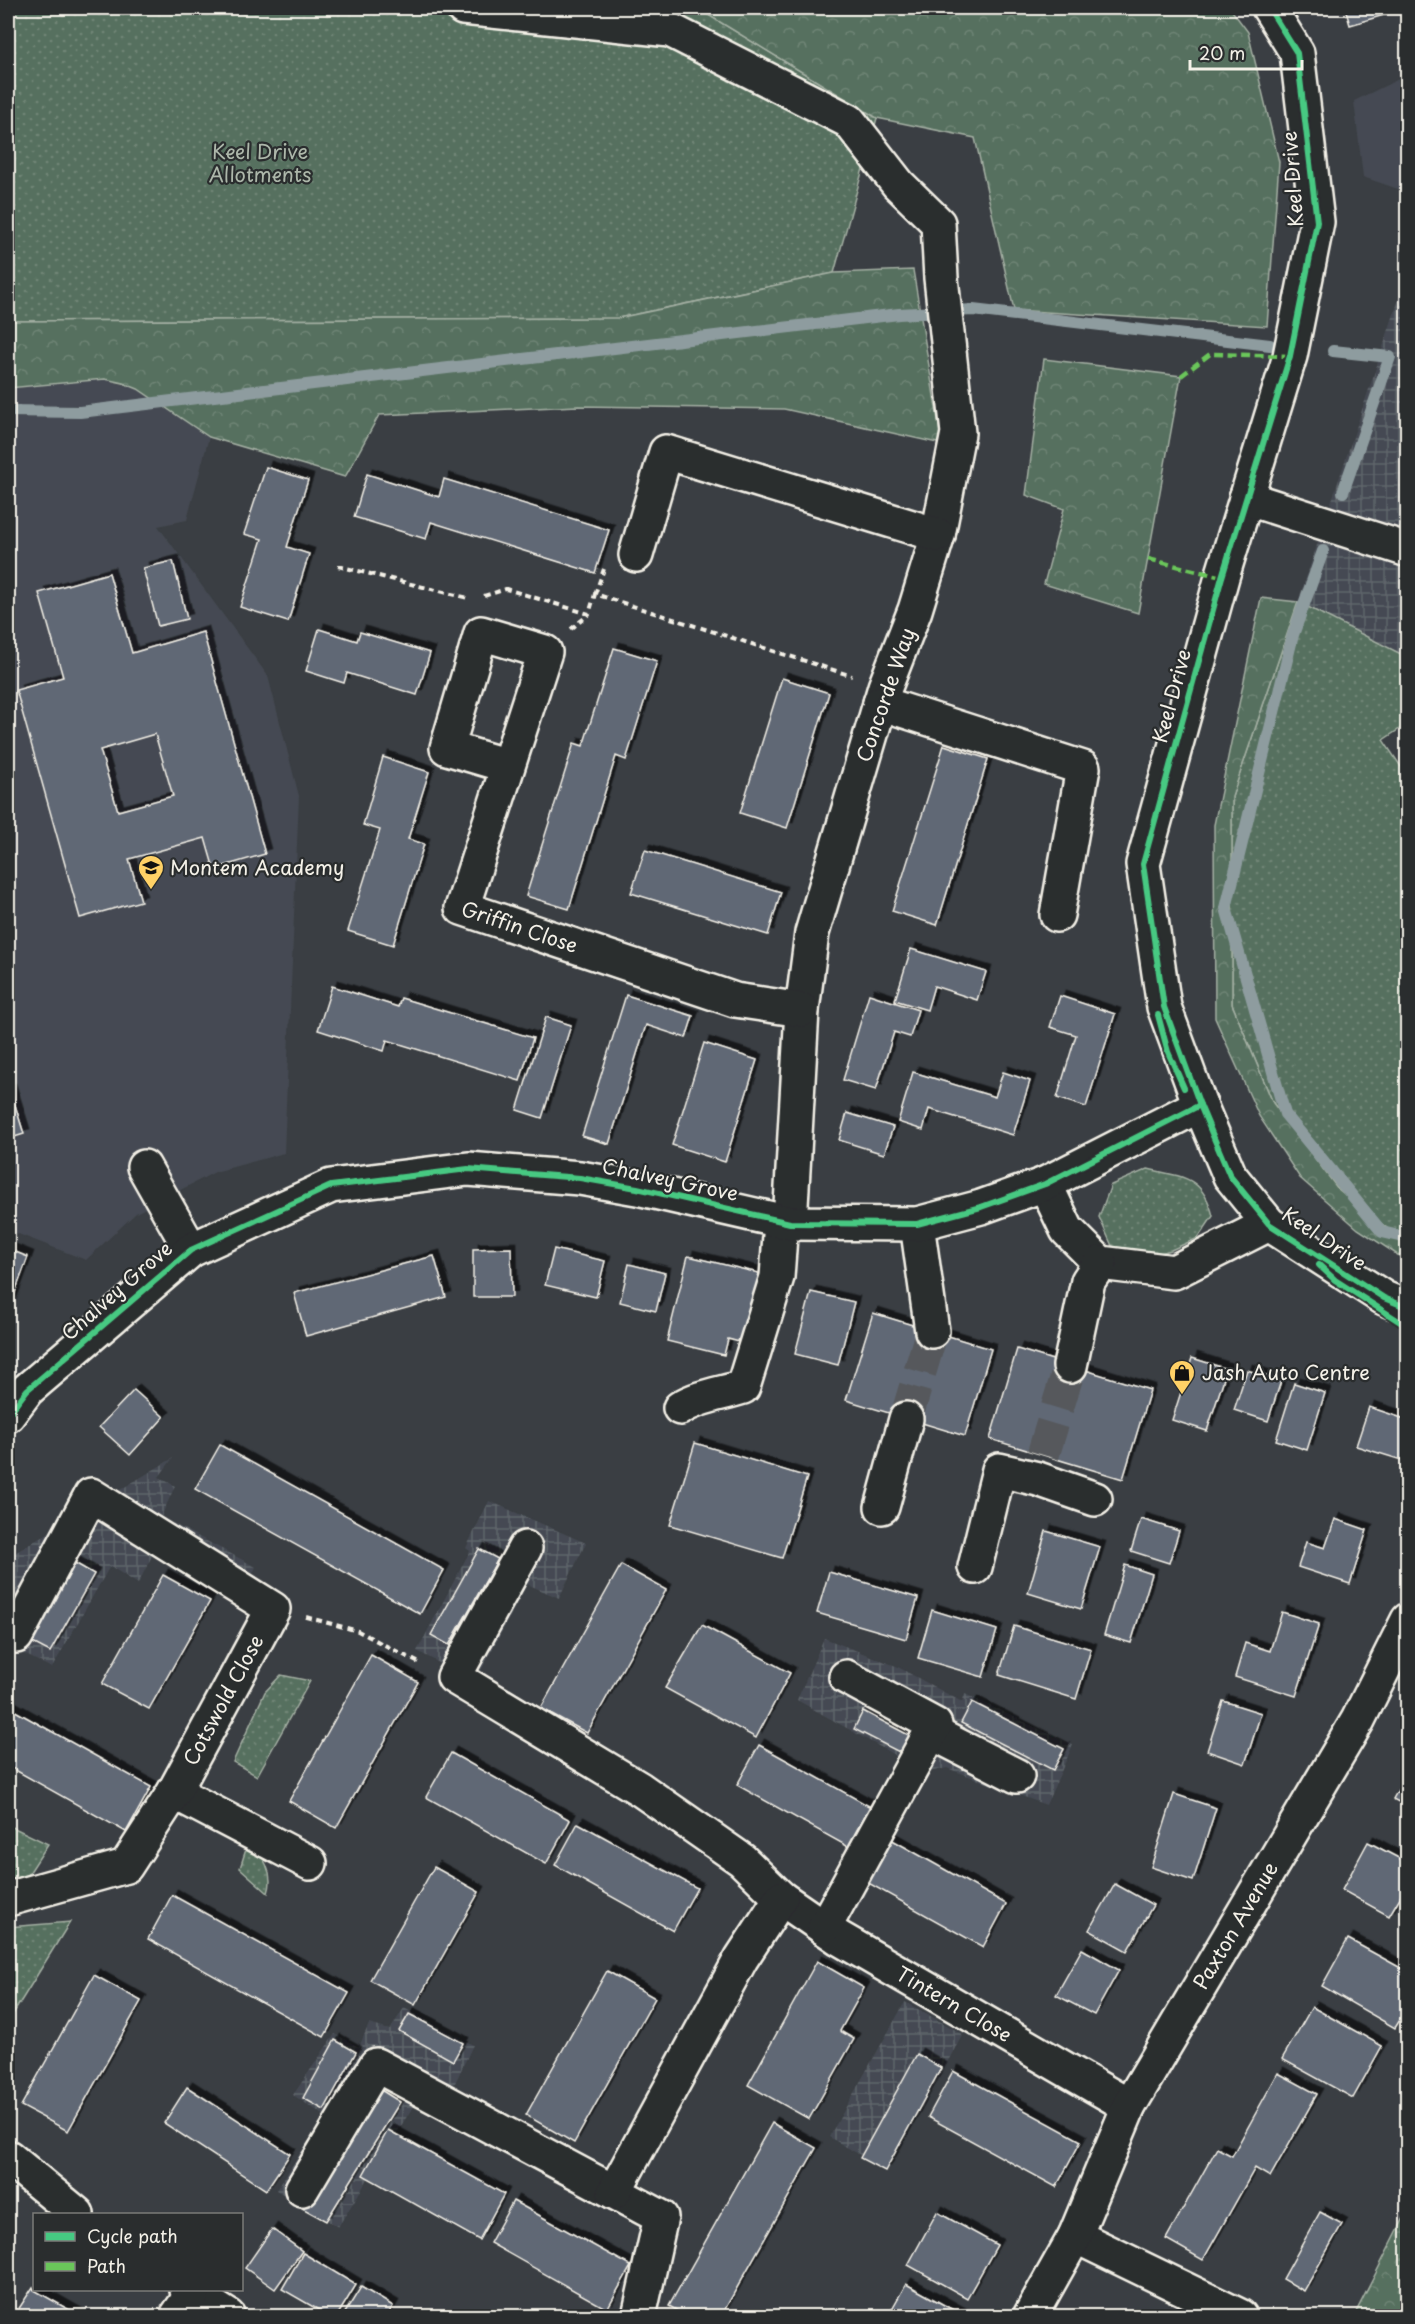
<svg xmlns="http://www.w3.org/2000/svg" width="1415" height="2324" viewBox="0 0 1415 2324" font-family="'Playpen Sans',sans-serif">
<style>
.built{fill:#454a52}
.industrial{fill:url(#industrial-grid)}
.grass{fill:url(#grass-dots);stroke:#a5b0a4;stroke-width:1.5}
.forest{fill:url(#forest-crowns);stroke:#a5b0a4;stroke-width:1.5}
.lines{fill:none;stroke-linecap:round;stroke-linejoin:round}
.stream{stroke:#8e9c9f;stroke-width:12}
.building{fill:#606775;stroke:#f4f1e8;stroke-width:1.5;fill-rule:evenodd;filter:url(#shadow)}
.minor-tunnel{stroke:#56595c;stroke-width:33;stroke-dasharray:33 16;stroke-linecap:butt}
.minor-casing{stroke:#f4f1e8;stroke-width:38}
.path{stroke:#f4f1e8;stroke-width:4;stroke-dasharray:6 4.5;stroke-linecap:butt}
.minor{stroke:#2a2d2e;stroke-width:33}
.quiet{stroke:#6ac65a;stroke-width:4.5;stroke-dasharray:9 4.5;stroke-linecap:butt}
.cycleway-casing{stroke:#2a2d2e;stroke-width:10}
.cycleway{stroke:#46c982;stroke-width:6}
.labels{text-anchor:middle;stroke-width:4.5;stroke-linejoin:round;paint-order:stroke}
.park-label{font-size:20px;fill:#adb7aa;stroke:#2a2d2e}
.street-label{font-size:20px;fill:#f4f1e8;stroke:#2a2d2e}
.poi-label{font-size:20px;fill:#f4f1e8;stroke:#2a2d2e;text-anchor:start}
</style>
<defs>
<pattern id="industrial-grid" width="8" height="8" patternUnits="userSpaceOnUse" patternTransform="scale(1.5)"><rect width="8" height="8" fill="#454a52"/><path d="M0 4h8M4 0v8" fill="none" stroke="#60656b"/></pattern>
<pattern id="grass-dots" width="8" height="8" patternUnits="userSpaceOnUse" patternTransform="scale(1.5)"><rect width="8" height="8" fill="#56705f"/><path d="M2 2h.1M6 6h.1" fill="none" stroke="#6f8576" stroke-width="1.8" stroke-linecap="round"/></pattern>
<pattern id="forest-crowns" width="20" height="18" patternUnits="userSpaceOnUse" patternTransform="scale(1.5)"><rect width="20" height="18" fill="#56705f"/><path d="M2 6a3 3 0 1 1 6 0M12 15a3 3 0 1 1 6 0" fill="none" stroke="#6f8576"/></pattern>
<filter id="shadow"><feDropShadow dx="5.5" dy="-5.5" stdDeviation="0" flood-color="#0009"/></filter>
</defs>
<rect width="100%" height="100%" fill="#3a3e43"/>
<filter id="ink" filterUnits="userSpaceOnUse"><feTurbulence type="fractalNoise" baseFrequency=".0167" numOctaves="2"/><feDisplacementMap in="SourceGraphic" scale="12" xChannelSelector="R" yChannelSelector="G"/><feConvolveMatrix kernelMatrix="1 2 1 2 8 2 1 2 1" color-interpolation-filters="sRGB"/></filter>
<g filter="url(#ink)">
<g class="built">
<path d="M1407,75V192L1363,177L1354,101Z"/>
<path d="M105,379L138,389L209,437L187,520L158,526L268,676L299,796L284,1153L215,1172L136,1213L86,1260L8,1230V388Z"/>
</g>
<g class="industrial">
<path d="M1407,263V657L1298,602L1405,281Z"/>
<path d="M173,1458L159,1477L175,1486L161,1517L256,1567L243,1593L165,1553L152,1556L138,1584L110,1566L52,1668L8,1646V1557Z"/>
<path d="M489,1501L586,1543L559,1598L527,1584L475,1682L417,1651L470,1551L466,1548Z"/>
<path d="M824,1638L896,1666L962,1702L965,1694L1073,1745L1046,1805L947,1768L930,1772L856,1911L845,1891L914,1766L797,1700Z"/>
<path d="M905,2002L963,2034L893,2160L868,2145L862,2156L829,2137Z"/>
<path d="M404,2008L473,2045L455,2083L416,2102L338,2227L276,2190L325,2116L293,2095L335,2034L359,2047L369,2024L390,2030Z"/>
</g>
<g class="grass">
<path d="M8,8H697L877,118L834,273L618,318L8,321Z"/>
<path d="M1298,602L1407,657V724L1383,740L1408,777L1407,1244L1338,1189L1273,1103L1232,1004V797Z"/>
<path d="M1148,1169C1184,1177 1203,1177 1213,1216L1198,1238L1171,1250L1146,1257L1112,1246L1099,1217L1111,1185Z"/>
<path d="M281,1675L310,1681L257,1776L233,1762L265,1692Z"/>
<path d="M8,1825L48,1844L24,1881L8,1885Z"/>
<path d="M249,1840C263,1857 275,1872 268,1893L240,1868Z"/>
<path d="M70,1922L8,2022V1927Z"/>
</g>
<g class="forest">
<path d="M697,8H1230L1248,32L1279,162L1267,326L1014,310L975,138L877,118Z"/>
<path d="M913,270L942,444L784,409L578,406L379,415L345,477L209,437L138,389L123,383L105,379L8,388V321L618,318L834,273Z"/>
<path d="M1044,359L1181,376L1138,613L1044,584L1064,509L1026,495Z"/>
<path d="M1261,598L1298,602L1232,797V1004L1273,1103L1338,1189L1407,1244V1261L1358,1229L1300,1178L1259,1116L1215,1018L1214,825Z"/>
<path d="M1407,2212V2316H1354Z"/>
</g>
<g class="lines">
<g class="stream">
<path d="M1333,351L1390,357L1343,492"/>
<path d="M8,411L80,412L899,314L973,310L1270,345"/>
<path d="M1323,551L1293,635L1226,908L1285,1114L1382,1232L1408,1238"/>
</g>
</g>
<g class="building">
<path d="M1345,8H1408L1350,25Z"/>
<path d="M266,467L308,480L287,547L309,554L288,622L240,607L262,539L244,534Z"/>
<path d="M367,474L439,497L444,479L609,530L595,573L431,522L426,539L354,517Z"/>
<path d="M173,561L187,619L158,626L143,568Z"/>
<path d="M109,573L132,653L203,632L265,854L214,869L205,838L129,859L141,901L80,918L16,690L63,677L39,593ZM155,734L173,796L118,811L100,750Z"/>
<path d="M319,629L357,641L360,632L430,653L417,695L347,673L344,683L306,671Z"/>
<path d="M614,648L657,661L626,760L616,756L569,909L526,896L574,743L583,746Z"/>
<path d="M782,678L829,693L787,828L740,813Z"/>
<path d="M944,745L988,759L937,925L892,911Z"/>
<path d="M383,757L429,772L408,839L424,844L393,945L348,931L380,830L363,825Z"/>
<path d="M645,850L781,892L768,935L631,893Z"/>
<path d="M911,949L986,972L977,1000L934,986L927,1010L895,1000Z"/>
<path d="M332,986L398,1007L401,998L533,1038L520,1081L387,1040L384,1051L318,1030Z"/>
<path d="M869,994L918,1010L910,1037L894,1032L876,1090L843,1080Z"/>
<path d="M626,995L693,1016L686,1038L646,1025L609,1144L582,1136Z"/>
<path d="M1060,996L1115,1014L1086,1107L1057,1098L1076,1035L1050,1027Z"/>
<path d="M546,1017L571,1025L542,1118L517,1110Z"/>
<path d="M704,1043L757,1060L725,1162L672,1145Z"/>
<path d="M913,1072L995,1097L1003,1072L1030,1081L1013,1135L929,1109L923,1130L898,1122Z"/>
<path d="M10,1089L24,1134L8,1139V1090Z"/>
<path d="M847,1113L893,1127L884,1154L839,1140Z"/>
<path d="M511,1248L512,1297H473V1249Z"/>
<path d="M8,1249L28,1257L8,1311Z"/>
<path d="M554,1249L605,1261L596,1297L545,1285Z"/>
<path d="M434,1256L446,1297L306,1336L294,1293Z"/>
<path d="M688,1256L771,1276L754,1346L728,1339L724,1355L667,1341Z"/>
<path d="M629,1264L665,1273L656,1311L620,1302Z"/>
<path d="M811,1292L854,1302L838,1365L795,1354Z"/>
<path d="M873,1313L991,1349L965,1436L846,1400Z"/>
<path d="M1017,1349L1150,1390L1123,1479L990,1439Z"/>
<path d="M1192,1358L1227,1369L1207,1431L1172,1420Z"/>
<path d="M1247,1370L1281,1381L1268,1421L1234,1410Z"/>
<path d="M1294,1383L1325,1393L1307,1450L1276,1440Z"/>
<path d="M134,1390L164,1417L130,1455L99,1427Z"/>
<path d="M1369,1407L1408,1420V1462L1356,1446Z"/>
<path d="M695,1443L807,1477L782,1558L670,1525Z"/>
<path d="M220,1445L444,1570L420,1614L195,1489Z"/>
<path d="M1141,1519L1179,1531L1169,1563L1131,1551Z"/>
<path d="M1335,1519L1367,1530L1350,1584L1298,1567L1306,1542L1325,1548Z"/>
<path d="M1046,1531L1100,1547L1081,1609L1028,1593Z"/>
<path d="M479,1549L498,1559L449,1645L431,1635Z"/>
<path d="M73,1562L94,1574L50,1652L29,1641Z"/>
<path d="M621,1565L666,1590L587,1733L541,1708Z"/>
<path d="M1125,1565L1152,1574L1131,1643L1104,1635Z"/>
<path d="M829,1572L918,1598L906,1639L817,1613Z"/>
<path d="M163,1575L210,1601L149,1709L102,1684Z"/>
<path d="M932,1610L997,1630L983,1677L918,1658Z"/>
<path d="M1282,1612L1319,1624L1296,1696L1235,1677L1245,1643L1270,1651Z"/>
<path d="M702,1625L790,1673L756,1738L665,1688Z"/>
<path d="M1014,1626L1091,1649L1076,1699L999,1675Z"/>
<path d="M371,1655L418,1682L336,1828L289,1801Z"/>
<path d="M1223,1701L1261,1713L1245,1764L1207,1751Z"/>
<path d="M972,1702L1064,1749L1053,1770L961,1723Z"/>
<path d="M8,1707L151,1787L126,1832L8,1766Z"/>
<path d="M863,1711L918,1740L909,1757L854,1729Z"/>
<path d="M759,1745L876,1810L854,1850L737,1785Z"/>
<path d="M451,1753L570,1820L546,1864L426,1797Z"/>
<path d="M1408,1772V1807L1393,1799Z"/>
<path d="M1174,1794L1216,1808L1193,1881L1151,1867Z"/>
<path d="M578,1823L697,1888L673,1931L555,1865Z"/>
<path d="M887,1837L1006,1904L983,1947L863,1880Z"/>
<path d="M1368,1842L1408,1863V1884L1389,1916L1342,1890Z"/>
<path d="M434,1867L479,1892L415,2005L370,1980Z"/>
<path d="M1115,1884L1153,1905L1127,1951L1089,1930Z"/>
<path d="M172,1895L349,1993L324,2037L148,1939Z"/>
<path d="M1348,1939L1408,1972V2007L1395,2028L1322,1986Z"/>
<path d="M1082,1949L1119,1970L1094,2015L1056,1995Z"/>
<path d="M817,1961L864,1988L840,2031L854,2039L809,2119L748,2085Z"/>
<path d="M607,1971L655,1998L574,2143L526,2115Z"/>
<path d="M94,1975L141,2001L68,2131L21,2106Z"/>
<path d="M1312,2007L1382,2046L1353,2098L1282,2059Z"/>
<path d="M409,2014L463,2043L453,2061L399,2031Z"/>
<path d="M335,2040L356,2052L324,2110L303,2098Z"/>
<path d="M917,2054L941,2068L885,2171L860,2158Z"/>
<path d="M953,2071L1081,2141L1056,2187L928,2117Z"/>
<path d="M1278,2073L1317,2094L1270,2177L1255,2168L1203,2260L1166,2239L1217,2148L1232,2156Z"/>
<path d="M187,2087L290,2154L266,2190L164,2123Z"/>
<path d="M376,2087L400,2102L326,2221L302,2208Z"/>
<path d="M772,2123L816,2148L721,2316H687L669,2306Z"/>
<path d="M388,2130L504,2194L479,2240L363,2175Z"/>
<path d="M513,2201L631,2266L607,2309L490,2243Z"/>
<path d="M937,2212L997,2245L967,2298L908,2265Z"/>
<path d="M1320,2212L1342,2224L1304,2291L1283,2279Z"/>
<path d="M272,2229L302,2251L275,2289L245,2268Z"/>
<path d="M303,2253L356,2285L337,2316H329L282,2289Z"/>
<path d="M906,2284L964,2316H888Z"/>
<path d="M33,2287L34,2290L80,2316H14Z"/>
<path d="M361,2287L393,2306L387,2316H343Z"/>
</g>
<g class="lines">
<g class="minor-tunnel">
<path d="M906,1419L932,1331"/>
<path d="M1043,1455L1070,1366"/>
</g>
<defs>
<g id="minor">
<path d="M463,8L670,30L849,121L898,184L938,223L941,278L958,433L938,535L915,610L885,687L812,933L802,1010L790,1223"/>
<path d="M1269,8L1297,53L1317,222L1290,356L1222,577L1143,864L1164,1007L1200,1105L1230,1176L1269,1224L1384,1298L1408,1308"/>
<path d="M1246,498L1408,550"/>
<path d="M636,555L666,452L938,535"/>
<path d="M880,703L1083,768L1057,915"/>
<path id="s1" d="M508,766L447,748L481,633L545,652L462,908L735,1000L802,1010"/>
<path d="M144,1167L191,1250"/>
<path d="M1045,1184L1067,1230L1100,1263L1174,1272L1269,1224"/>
<path d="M917,1224L932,1331"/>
<path d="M1070,1366L1088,1281L1100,1263"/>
<path d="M680,1408C699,1396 722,1394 743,1387L777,1277L781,1222"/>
<path d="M8,1415L27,1390L191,1250L331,1186L468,1169L580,1178L637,1188L790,1223L917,1224L981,1207L1045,1184L1200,1105"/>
<path d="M882,1507L906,1419"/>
<path id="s2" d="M525,1548L454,1677L640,1789L742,1860L781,1898L839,1938L1129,2106"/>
<path d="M975,1567L999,1470L1038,1479L1095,1499"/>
<path d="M931,1732L1017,1776"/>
<path d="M174,1792L310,1863"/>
<path id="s3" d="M8,1899L126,1866L174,1792L273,1609L91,1495L16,1636"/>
<path d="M824,1928L935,1725L846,1677"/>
<path d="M8,2157L77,2214"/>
<path d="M302,2189L376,2065L661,2217L639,2316"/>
<path d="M614,2192L741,1959L781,1898"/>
<path d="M1075,2236L1240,2316"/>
<path d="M187,2290L228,2316"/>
<path d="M177,2316L193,2293"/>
<path id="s4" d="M1030,2316L1075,2236L1129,2106L1358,1720L1408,1620"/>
</g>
</defs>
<use href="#minor" class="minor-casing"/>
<g class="path">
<path d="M338,566L468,598"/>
<path d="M595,594L604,569"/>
<path d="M484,596L506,589L589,614L595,594L852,676"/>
<path d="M571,629L588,615"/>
<path d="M306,1617L358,1631L421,1664"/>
</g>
<use href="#minor" class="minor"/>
<g class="quiet">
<path d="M1181,376L1210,354L1290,356"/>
<path d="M1148,559L1222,577"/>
</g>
<defs>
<g id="cycleway">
<path d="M1269,8L1297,53L1317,222L1290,356L1222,577L1143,864L1164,1007L1200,1105L1230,1176L1269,1224L1384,1298L1408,1308"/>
<path d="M1158,1015L1168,1052L1184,1088"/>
<path d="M1319,1265L1335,1280L1408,1327"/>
<path d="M8,1415L27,1390L191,1250L331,1186L468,1169L580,1178L637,1188L790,1223L917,1224L981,1207L1045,1184L1200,1105"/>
</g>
</defs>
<use href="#cycleway" class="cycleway-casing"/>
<use href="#cycleway" class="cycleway"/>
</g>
</g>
<defs>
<symbol id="school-pin" viewBox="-11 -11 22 30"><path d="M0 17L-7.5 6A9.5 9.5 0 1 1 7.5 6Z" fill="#ffd166" stroke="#2a2d2e"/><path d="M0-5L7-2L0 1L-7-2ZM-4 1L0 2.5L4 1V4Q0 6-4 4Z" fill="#111"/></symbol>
<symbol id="shop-pin" viewBox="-11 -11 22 30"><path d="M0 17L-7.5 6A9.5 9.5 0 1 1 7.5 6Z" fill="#ffd166" stroke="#2a2d2e"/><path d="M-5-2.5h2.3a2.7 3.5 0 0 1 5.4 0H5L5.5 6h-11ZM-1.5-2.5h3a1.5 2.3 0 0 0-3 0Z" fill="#111"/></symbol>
</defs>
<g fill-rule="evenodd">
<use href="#school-pin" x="136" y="853" width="30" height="40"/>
<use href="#shop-pin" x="1167" y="1358" width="30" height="40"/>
</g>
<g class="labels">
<g class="park-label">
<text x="260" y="159">Keel Drive<tspan x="260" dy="23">Allotments</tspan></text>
</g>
<g class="street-label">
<text transform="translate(1293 179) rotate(-94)" y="7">Keel Drive</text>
<text transform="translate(886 695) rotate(-71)" y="7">Concorde Way</text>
<text transform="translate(1172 696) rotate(-75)" y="7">Keel Drive</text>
<text dy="7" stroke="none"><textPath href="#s1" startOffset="580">Griffin Close</textPath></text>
<text transform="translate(670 1180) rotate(12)" y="7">Chalvey Grove</text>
<text transform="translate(1324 1239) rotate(34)" y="7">Keel Drive</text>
<text transform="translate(117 1291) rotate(-41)" y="7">Chalvey Grove</text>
<text dy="7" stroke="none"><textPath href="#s3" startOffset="315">Cotswold Close</textPath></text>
<text dy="7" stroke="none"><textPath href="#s4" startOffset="442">Paxton Avenue</textPath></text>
<text dy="7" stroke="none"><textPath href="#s2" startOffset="746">Tintern Close</textPath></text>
</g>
<g class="poi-label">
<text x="170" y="875">Montem Academy</text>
<text x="1202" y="1380">Jash Auto Centre</text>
</g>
</g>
<rect width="1415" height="2324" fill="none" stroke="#2a2d2e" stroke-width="30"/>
<rect x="15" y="15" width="1385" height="2294" fill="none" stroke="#f4f1e8" stroke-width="2" filter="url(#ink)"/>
<rect x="33" y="2213" width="210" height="78" fill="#2a2d2e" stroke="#7b7b78" stroke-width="1.5"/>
<rect x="45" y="2232" width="30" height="9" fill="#46c982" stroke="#7b7b78" stroke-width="1.5"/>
<text x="87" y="2243" font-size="18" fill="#f4f1e8">Cycle path</text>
<rect x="45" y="2262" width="30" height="9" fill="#6ac65a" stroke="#7b7b78" stroke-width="1.5"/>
<text x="87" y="2273" font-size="18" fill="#f4f1e8">Path</text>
<path d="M1190 60v9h112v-9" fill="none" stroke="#f4f1e8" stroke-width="3"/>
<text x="1199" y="60" font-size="18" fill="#f4f1e8" stroke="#2a2d2e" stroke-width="4.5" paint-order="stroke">20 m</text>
</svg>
